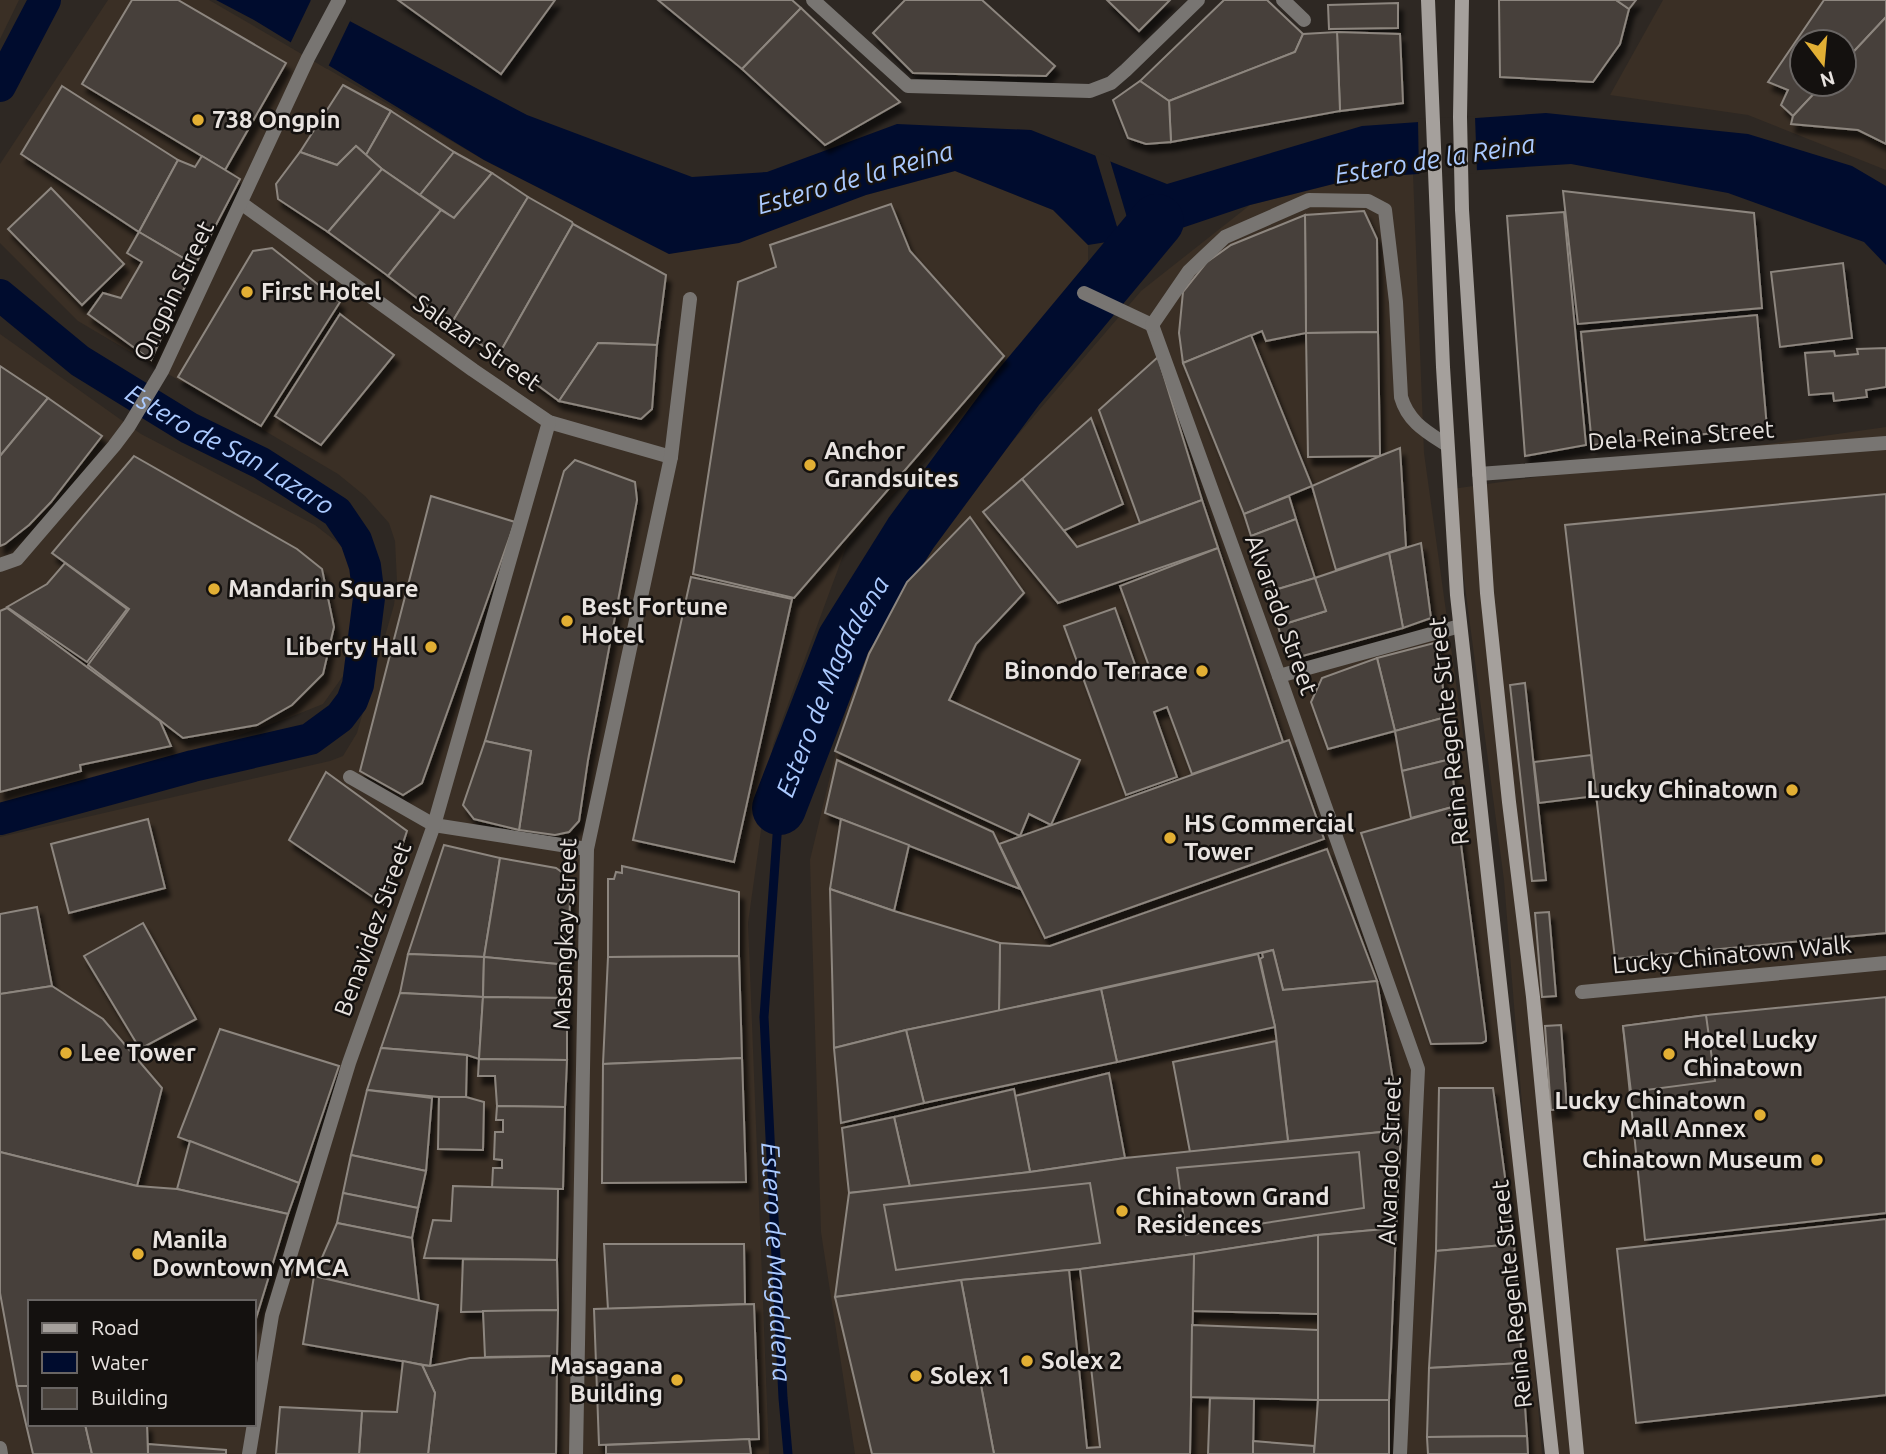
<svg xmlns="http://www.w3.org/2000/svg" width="1886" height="1454" viewBox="0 0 1886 1454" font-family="Ubuntu,sans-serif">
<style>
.built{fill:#3a2f25;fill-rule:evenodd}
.water{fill:#000c2e}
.pier{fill:#2e2823}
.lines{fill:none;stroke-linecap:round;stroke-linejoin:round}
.stream{stroke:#000c2e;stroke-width:9}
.canal{stroke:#000c2e;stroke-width:32}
.river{stroke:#000c2e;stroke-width:54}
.building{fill:#47403a;stroke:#8d867f;stroke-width:2;filter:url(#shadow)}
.street{stroke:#787572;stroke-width:14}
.secondary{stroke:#a5a09c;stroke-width:14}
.poi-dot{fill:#e2af34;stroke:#14110f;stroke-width:2.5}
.labels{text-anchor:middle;stroke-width:5;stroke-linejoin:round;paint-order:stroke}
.poi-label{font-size:24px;font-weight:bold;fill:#e8e3e0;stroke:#14110f;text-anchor:start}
.street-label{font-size:24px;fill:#e8e3e0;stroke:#14110f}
.water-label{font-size:26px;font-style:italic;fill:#abcaff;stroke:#14110f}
</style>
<defs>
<filter id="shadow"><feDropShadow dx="4.5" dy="8" stdDeviation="2" flood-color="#0009"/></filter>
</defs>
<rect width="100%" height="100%" fill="#2e2823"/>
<g class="built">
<path d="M0,0H19L0,39Z"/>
<path d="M108,0H209L484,160L669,254L866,195L955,171L1053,210L1088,245V290L848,542L773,745L748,923L769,1454H0V837L330,761L343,756L357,733L394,605L397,582L395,541L389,523L365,496L338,474L78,321L0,243V164ZM30,1302H254V1424H30Z"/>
<path d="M1663,0H1886V170L1748,115L1610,95ZM1802,42H1844V84H1802Z"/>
<path d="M1413,174L1424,453L1511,1079L1542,1454H855L821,1232L810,860L861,647L986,472L1141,291L1250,205L1357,178Z"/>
<path d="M0,334L141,434L315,525L342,546L351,560L358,591L355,624L343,676L323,704L288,718L214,744L0,804Z"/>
<path d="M1886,427V1454H1550L1504,880L1452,489Z"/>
</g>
<path class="water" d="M216,0H310L527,115L692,177L767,172L897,124L1031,130L1167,184L1362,126L1546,113L1748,134L1852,166L1886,186V265L1864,242L1728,193L1571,164L1357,178L1250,205L1170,232L1088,245L1053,210L955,171L866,195L739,243L669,254L484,160L254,20Z"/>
<g class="pier">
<path d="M311,0H318L352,17L327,69L289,46Z"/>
<path d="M1475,116L1477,173L1419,177L1418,119Z"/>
<path d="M1094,151L1109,157L1134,241L1122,243Z"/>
</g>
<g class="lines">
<path class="stream" id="s1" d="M779,808L764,1017L783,1398L788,1454"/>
<g class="canal">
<path d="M0,86L45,0"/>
<path id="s2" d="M0,295L80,361L189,428L261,463L337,512L356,540L365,566L369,598L358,685L352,701L340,717L310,739L193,766L0,819"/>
</g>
<path class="river" id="s3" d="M779,808L844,640L911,533L1018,388L1157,221"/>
</g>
<g class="building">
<path d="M132,0H178L286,63L225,170L82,84Z"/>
<path d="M398,0H555L501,74Z"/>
<path d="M658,0H792L801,8L742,69Z"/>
<path d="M905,0H982L1055,66L1046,76L913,73L873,33Z"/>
<path d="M1107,0H1170L1139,31Z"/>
<path d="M1224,0H1267L1303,34L1295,52L1169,101L1140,81Z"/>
<path d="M1499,0H1616L1629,9L1620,44L1593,82L1500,77Z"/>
<path d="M1616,0H1636L1629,9Z"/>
<path d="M1824,0H1886V17L1844,62V42H1802V84H1823L1793,116L1781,105L1788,90L1768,82Z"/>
<path d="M1398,3V28L1329,29L1328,5Z"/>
<path d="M801,8L900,102L825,145L742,69Z"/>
<path d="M1886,17V144L1858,130L1791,124L1793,116L1823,84H1844V62Z"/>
<path d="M1337,32L1400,34L1403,103L1340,111Z"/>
<path d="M1337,32L1340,111L1171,142L1169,101L1295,52L1303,34Z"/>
<path d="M1140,81L1169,101L1171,142L1146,144L1128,138L1113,100Z"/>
<path d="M343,85L391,111L366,155L356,146L337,165L300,152Z"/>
<path d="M62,86L178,160L139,232L21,154Z"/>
<path d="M391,111L454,152L420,195L382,169L366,155Z"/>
<path d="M356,146L382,169L328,232L278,199L276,184L300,152L337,165Z"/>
<path d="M454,152L492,173L454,218L420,195Z"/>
<path d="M202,156L240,179L195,265L139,232L178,160L195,167Z"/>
<path d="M382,169L441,210L388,276L328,232Z"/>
<path d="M492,173L528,197L451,324L388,276L441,210L454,218Z"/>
<path d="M51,188L124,264L82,305L8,229Z"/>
<path d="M1563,191L1754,213L1762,308L1578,324Z"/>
<path d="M528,197L572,222L573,224L498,356L451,324Z"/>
<path d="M891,204L910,251L1004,356L794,598L693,574L738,282L776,267L770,245Z"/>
<path d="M1364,211L1377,239L1378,332L1306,333L1305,215Z"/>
<path d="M1564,212L1586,445L1525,456L1507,216Z"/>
<path d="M1305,215L1306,333L1266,341L1262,331L1183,363L1179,333L1183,292L1207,262L1231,245Z"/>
<path d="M573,224L666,275L657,345L598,343L559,401L498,356Z"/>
<path d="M139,232L195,265L151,360L88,314L103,293L121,298L142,262L127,253Z"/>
<path d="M272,248L340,302L261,426L178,377L253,251Z"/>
<path d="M1843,263L1852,338L1780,347L1771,272Z"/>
<path d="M340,314L394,355L321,445L275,416Z"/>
<path d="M1757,315L1767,428L1592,445L1581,332Z"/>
<path d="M1378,332L1380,456L1308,457L1306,333Z"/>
<path d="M1251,335L1312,486L1244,514L1183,363Z"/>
<path d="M598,343L657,345L652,409L641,419L559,401Z"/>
<path d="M1886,348V387L1866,390L1867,397L1834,401L1833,393L1809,395L1805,353L1834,351L1835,356L1858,354L1857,349Z"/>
<path d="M1158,357L1202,500L1140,523L1099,410Z"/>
<path d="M0,366L48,398L0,456Z"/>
<path d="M48,398L102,436L51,502L29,525L5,544L0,546V456Z"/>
<path d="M1091,418L1123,504L1063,531L1022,479Z"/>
<path d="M1400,448L1406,547L1336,570L1312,486L1380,456Z"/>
<path d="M134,456L297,549L322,569L334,627L323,674L292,705L257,725L183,738L88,665L129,609L52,553Z"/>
<path d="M575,460L635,482L637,500L588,760L579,821L569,832L555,835L519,830L531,751L485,741L564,471Z"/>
<path d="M1022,479L1077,547L1202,500L1218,548L1058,603L983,512Z"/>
<path d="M1886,494V933L1615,959L1565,525Z"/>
<path d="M431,496L515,522L422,783L403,795L360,771Z"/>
<path d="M1289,496L1296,519L1251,536L1244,514Z"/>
<path d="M970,517L1024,593L976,644L949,700L1080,760L1051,825L1029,814L1020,836L835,751L869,654L907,582Z"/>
<path d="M1296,519L1315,578L1268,592L1251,536Z"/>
<path d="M1421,543L1431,618L1403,628L1389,553Z"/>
<path d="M1218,548L1283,742L1192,774L1167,707L1154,712L1177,777L1126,795L1064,626L1115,608L1138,673L1150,669L1120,586Z"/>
<path d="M1389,553L1403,628L1299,657L1285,650L1278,626L1326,611L1315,578Z"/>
<path d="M65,563L127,609L87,662L7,607L47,584Z"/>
<path d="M691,577L792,599L734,862L633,840Z"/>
<path d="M1315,578L1326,611L1278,626L1268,592Z"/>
<path d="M7,608L160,721L171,746L80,765L81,771L0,792V611Z"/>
<path d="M1438,642L1446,717L1395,731L1377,658Z"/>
<path d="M1377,658L1395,731L1328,749L1311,702L1322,678Z"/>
<path d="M1525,683L1546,880L1532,881L1510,685Z"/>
<path d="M1446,717L1451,759L1402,771L1395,731Z"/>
<path d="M1289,740L1324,839L1045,938L999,844Z"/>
<path d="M485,741L531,751L519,830L474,819L463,805Z"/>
<path d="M1591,755L1596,796L1539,803L1534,762Z"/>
<path d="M1451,759L1456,806L1411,818L1402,771Z"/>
<path d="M837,760L993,832L1020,889L825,813Z"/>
<path d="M326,772L407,831L383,904L289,840Z"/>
<path d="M1456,806L1486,1037V1041L1482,1043L1431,1044L1361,833Z"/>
<path d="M148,819L165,888L69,913L51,844Z"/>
<path d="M841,819L909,845L894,911L830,889Z"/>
<path d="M444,845L500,858L484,957L408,954Z"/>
<path d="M1327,849L1377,981L1283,990L1273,950L999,1011L1000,943L1050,946Z"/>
<path d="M500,858L556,868L563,873L567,879L570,899L568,965L484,957Z"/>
<path d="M622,866L739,892V956L608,957V879H614L616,872L622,873Z"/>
<path d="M830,889L894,911L1000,943L999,1011L906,1030L834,1048Z"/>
<path d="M37,907L52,986L0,994V914Z"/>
<path d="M1549,912L1556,996L1542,997L1535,913Z"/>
<path d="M143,923L196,1019L140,1049L84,956Z"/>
<path d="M1273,950L1283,990L1377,981L1401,1130L1288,1141L1275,1027L1260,959L1263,957L1262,953Z"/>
<path d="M408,954L484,957L483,997L400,993Z"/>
<path d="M1258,954L1275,1027L1117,1062L1101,989Z"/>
<path d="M739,956L742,1058L603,1064L608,957Z"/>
<path d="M484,957L568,965L567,998L483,997Z"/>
<path d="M52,986L103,1019L162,1088L137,1186L0,1152V994Z"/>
<path d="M1101,989L1117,1062L924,1103L906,1030Z"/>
<path d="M400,993L483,997L479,1059L467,1055L381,1048Z"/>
<path d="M483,997L567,998V1060L479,1059Z"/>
<path d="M1886,997V1213L1645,1240L1623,1026L1706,1015Z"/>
<path d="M1706,1015L1715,1081L1631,1092L1623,1026Z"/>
<path d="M1561,1025L1567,1109L1551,1110L1545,1026Z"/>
<path d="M220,1029L339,1066L299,1183L178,1137Z"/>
<path d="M906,1030L924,1103L841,1123L834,1048Z"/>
<path d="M1276,1041L1288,1141L1190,1152L1173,1062Z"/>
<path d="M381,1048L467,1055L466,1097H439L367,1090Z"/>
<path d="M742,1058L746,1182L602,1183L603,1064Z"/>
<path d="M479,1059L567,1060L565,1107L497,1106L495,1076H478Z"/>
<path d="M1109,1073L1125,1158L1030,1172L1015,1096Z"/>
<path d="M1439,1088H1493L1514,1244L1436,1251Z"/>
<path d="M1014,1089L1030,1172L910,1187L894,1117Z"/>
<path d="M367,1090L432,1098L426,1171L351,1155Z"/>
<path d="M439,1097H466L484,1102L483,1150L438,1149Z"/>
<path d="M497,1106L565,1107L563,1189L492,1188L493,1168H502V1160L494,1159L495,1132H503V1120H496Z"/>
<path d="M894,1117L910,1187L849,1193L842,1128Z"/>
<path d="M1401,1130L1396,1228L1318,1235L1194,1254L1080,1269L961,1280L835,1297L849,1193L1030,1172L1125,1158Z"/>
<path d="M190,1141L299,1183L288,1214L177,1189Z"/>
<path d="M0,1152L137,1186L177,1189L288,1214L254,1325V1302H30V1386H17L0,1293Z"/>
<path d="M1359,1152L1364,1208L1186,1235L1177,1168Z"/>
<path d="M351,1155L426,1171L418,1208L343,1193Z"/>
<path d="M1090,1183L1100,1243L896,1270L884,1205Z"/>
<path d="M453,1186L558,1189L557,1260L424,1258L433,1220L451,1221Z"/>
<path d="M343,1193L418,1208L412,1238L337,1223Z"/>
<path d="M1886,1219V1395L1636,1423L1617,1249Z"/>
<path d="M337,1223L412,1238L419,1301L314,1276Z"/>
<path d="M1396,1228L1389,1400H1318V1235Z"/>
<path d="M1318,1235V1314L1192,1311L1194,1254Z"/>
<path d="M604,1244H744L745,1304L608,1309Z"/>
<path d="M1514,1244L1522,1363L1429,1368L1436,1251Z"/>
<path d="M1194,1254L1190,1454H994L961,1280L1069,1270L1087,1448L1100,1447L1080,1269Z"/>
<path d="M463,1259L557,1260L558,1310L461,1312Z"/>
<path d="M314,1276L438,1305L430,1366L303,1344Z"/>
<path d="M961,1280L994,1454H872L835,1297Z"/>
<path d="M754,1304L759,1439L599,1445L594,1309Z"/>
<path d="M558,1310L557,1356L485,1357L483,1311Z"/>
<path d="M1192,1325L1318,1330V1400L1191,1397Z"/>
<path d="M557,1356L556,1454H428L435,1393L422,1365L430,1366L470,1358Z"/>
<path d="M403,1361L422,1365L435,1393L428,1454H359L362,1411L397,1412Z"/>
<path d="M1522,1363L1527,1436L1427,1437L1429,1368Z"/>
<path d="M17,1386H30V1424H85L92,1454H33Z"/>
<path d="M1210,1398L1254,1399L1253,1454H1208Z"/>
<path d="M1318,1400H1389V1454H1314Z"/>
<path d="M280,1407L362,1411L359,1454H276Z"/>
<path d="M85,1424H147L148,1454H92Z"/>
<path d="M1527,1436L1528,1454H1428L1427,1437Z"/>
<path d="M749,1439L751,1454H606V1445Z"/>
<path d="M1253,1441L1314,1446V1454H1253Z"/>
<path d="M148,1444L226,1450V1454H148Z"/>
</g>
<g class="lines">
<g class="street">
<path d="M813,0L908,86L1090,91L1111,83L1126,70L1198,0"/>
<path d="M1283,0L1304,20"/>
<path d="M241,203L473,370L549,422L671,457"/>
<path d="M1084,293L1152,325"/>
<path d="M1152,325L1279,676L1418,1069L1400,1454"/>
<path d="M1152,325L1189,271L1225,237L1309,200L1368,201L1385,210L1396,302L1401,397C1408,422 1427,432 1447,445"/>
<path d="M1479,474L1886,443"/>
<path d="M0,565L17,559L114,446L129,426L162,371L308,58L339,0"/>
<path d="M1279,676L1460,626"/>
<path d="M350,777L434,825L587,849"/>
<path d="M1582,992L1886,963"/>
<path d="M0,1448L1,1454"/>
<path d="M249,1454L272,1315L349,1063L434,825L549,422"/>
<path d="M576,1454L587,849L671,457L690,299"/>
</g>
<g class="secondary">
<path d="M1428,0L1443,367L1457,595L1552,1454"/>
<path d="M1462,0L1460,117L1462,210L1487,593L1509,802L1533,997L1577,1454"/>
</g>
</g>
<g class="poi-dot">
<circle cx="198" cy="120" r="7"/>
<circle cx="247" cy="292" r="7"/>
<circle cx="810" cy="465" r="7"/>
<circle cx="214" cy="589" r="7"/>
<circle cx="567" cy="621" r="7"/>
<circle cx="431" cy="647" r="7"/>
<circle cx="1202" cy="671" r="7"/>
<circle cx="1792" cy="790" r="7"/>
<circle cx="1170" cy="838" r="7"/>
<circle cx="66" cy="1053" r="7"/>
<circle cx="1669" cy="1054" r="7"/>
<circle cx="1760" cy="1115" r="7"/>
<circle cx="1817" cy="1160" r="7"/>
<circle cx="1122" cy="1211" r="7"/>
<circle cx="138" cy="1254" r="7"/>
<circle cx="1027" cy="1361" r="7"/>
<circle cx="916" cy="1376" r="7"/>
<circle cx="677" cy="1380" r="7"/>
</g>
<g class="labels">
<g class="poi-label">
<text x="212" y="128">738 Ongpin</text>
<text x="261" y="300">First Hotel</text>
<text x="824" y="459">Anchor<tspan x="824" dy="28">Grandsuites</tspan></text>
<text x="228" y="597">Mandarin Square</text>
<text x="581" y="615">Best Fortune<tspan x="581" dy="28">Hotel</tspan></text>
<text x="417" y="655" text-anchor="end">Liberty Hall</text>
<text x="1188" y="679" text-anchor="end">Binondo Terrace</text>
<text x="1778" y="798" text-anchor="end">Lucky Chinatown</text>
<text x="1184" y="832">HS Commercial<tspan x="1184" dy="28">Tower</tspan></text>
<text x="1683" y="1048">Hotel Lucky<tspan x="1683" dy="28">Chinatown</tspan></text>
<text x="80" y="1061">Lee Tower</text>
<text x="1746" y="1109" text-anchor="end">Lucky Chinatown<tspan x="1746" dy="28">Mall Annex</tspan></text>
<text x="1803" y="1168" text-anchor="end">Chinatown Museum</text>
<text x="1136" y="1205">Chinatown Grand<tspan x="1136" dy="28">Residences</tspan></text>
<text x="152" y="1248">Manila<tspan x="152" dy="28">Downtown YMCA</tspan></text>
<text x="1041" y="1369">Solex 2</text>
<text x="663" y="1374" text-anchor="end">Masagana<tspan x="663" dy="28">Building</tspan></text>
<text x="930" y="1384">Solex 1</text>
</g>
<g class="street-label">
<text transform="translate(174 291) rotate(-64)" y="8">Ongpin Street</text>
<text transform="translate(477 343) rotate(35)" y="8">Salazar Street</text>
<text transform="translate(1681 436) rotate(-4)" y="8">Dela Reina Street</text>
<text transform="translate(1281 615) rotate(70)" y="8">Alvarado Street</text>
<text transform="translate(1449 731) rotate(-96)" y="8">Reina Regente Street</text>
<text transform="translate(373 929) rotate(-70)" y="8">Benavidez Street</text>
<text transform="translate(565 934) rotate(-88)" y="8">Masangkay Street</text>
<text transform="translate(1732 955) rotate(-5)" y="8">Lucky Chinatown Walk</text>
<text transform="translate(1390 1161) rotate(-88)" y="8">Alvarado Street</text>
<text transform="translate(1512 1294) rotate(-96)" y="8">Reina Regente Street</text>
</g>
<g class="water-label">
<text transform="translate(1435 159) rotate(-9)" y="9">Estero de la Reina</text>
<text transform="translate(855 178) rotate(-16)" y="9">Estero de la Reina</text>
<text dy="9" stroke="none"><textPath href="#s2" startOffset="278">Estero de San Lazaro</textPath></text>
<text dy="9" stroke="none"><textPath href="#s3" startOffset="133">Estero de Magdalena</textPath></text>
<text dy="9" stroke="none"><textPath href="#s1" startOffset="455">Estero de Magdalena</textPath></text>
</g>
</g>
<rect x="28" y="1300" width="228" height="126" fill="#14110f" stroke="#696563" stroke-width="2"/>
<rect x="42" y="1323" width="35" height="10" fill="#a5a09c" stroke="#696563" stroke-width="2"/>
<text x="91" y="1335" font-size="21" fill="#e8e3e0">Road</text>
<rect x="42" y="1352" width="35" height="21" fill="#000c2e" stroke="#696563" stroke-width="2"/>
<text x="91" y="1370" font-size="21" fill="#e8e3e0">Water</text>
<rect x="42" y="1388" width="35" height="21" fill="#47403a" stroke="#696563" stroke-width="2"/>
<text x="91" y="1405" font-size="21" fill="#e8e3e0">Building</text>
<g transform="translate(1823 63) rotate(164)"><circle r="33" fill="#14110f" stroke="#696563" stroke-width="2"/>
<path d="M0-5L12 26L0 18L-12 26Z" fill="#e2af34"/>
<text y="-10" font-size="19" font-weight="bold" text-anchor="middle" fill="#e8e3e0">N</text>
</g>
</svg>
